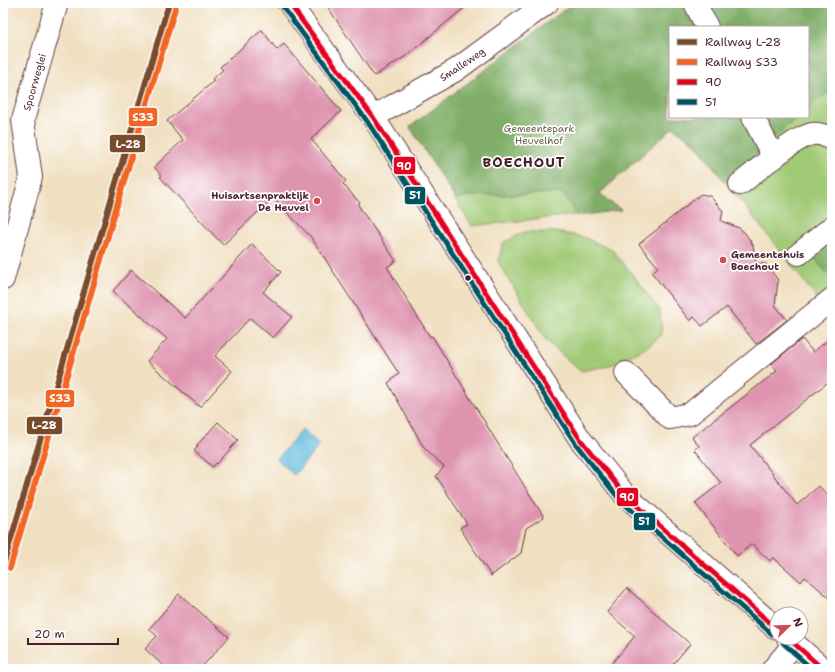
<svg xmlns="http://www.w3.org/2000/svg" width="835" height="672" viewBox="0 0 835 672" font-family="'Shantell Sans',sans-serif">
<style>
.green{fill:#a1ca76;stroke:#767450;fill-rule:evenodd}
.forest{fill:#80ae67;stroke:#656649}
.water{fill:#5ab8d8;stroke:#526c82}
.building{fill:#de93af}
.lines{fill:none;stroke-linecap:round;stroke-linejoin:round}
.minor-casing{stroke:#633c41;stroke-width:24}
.minor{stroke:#fff;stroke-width:22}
.bus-1-casing{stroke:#fff;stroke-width:8}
.bus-2-casing{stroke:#fff;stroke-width:8}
.bus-1{stroke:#e40521;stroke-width:5}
.bus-2{stroke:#005460;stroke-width:5}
.rail-1-casing{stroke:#fff;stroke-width:9}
.rail-2-casing{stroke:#fff;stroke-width:9}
.rail-1{stroke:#7a4b2a;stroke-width:6}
.rail-2{stroke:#f26522;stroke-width:6}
.poi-dot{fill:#d1495b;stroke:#fff;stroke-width:1.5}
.bus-dot{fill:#4a1f2b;stroke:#fff;stroke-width:1.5}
.labels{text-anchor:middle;stroke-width:3.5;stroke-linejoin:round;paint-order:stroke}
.street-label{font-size:10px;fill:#4a1f2b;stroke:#fff}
.park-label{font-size:10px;fill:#685b45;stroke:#fff}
.poi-label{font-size:10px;font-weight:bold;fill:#4a1f2b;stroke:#fff;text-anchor:end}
.district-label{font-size:14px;font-weight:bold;letter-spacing:1px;fill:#4a1f2b;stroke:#fff}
.line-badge{stroke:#fff;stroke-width:1.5}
.badge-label{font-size:11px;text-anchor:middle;font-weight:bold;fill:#fff}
</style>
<rect width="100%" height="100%" fill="#fff"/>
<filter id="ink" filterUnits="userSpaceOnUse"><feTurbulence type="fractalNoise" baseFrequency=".025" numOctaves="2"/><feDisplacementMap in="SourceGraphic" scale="8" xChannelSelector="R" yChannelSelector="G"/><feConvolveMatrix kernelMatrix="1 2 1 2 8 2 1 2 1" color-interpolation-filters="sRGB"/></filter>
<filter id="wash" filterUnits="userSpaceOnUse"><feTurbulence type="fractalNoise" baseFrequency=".012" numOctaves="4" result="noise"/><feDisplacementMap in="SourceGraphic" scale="16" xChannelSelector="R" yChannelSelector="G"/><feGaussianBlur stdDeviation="0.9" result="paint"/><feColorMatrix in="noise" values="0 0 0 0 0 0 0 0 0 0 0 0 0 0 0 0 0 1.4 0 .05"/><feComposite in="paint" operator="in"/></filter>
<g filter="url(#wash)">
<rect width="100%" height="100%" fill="#f0dfc0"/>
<g class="green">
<path d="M573,3H832V317L695,143L673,127L599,194L621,210L472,226L410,127ZM670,27H808V117H670Z"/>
<path d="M524,232H556L583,237L612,250L634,276L660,311L662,335L644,349L609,366L580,371L546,340L498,262L503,243Z"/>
</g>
<g class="forest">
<path d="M573,3H832V89L808,107V27H670V117H797L725,182L695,143L673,127L599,194L621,210L577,216L563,193L468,196L456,199L410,127Z"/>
<path d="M832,234V279L810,253Z"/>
</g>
<path class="water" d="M302,429L320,445L294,475L277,459Z"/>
<g id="blocks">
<g class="building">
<path d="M325,3H470L406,56L374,76Z"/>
<path d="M262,30L277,50L284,44L341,111L311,139L346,181L343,184L360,203L358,205L396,261L387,267L430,337L432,336L508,460L544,517L526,528L521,553L491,576L460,528L467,524L436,476L444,467L424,448L388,383L399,374L311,237L273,198L223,245L160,177L162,176L154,167L183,140L167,121L214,81L212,79L223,70L220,67Z"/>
<path d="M701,194L710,196L723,211L721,221L739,228L745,233L753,245L756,263L766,264L778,280L775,305L787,320L756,344L727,307L702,326L694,317L690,321L652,273L658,267L639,244Z"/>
<path d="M252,244L281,272L263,292L292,317L273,338L250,318L215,356L232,371L200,407L147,361L167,339L113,291L131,270L185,318Z"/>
<path d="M832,337V379L750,445L797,505L819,486L832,500V600L805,577L801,582L773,557L770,561L752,544L737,556L695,503L721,483L695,450L699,446L692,437L777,371L771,364L802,339L813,352Z"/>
<path d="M218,422L238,440L217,464L216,463L213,467L194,451L198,447L196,446Z"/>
<path d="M627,588L690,644L669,669H607L635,636L607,612Z"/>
<path d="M179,594L229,637L200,669H167L145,649L157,636L149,629Z"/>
</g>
</g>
</g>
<g filter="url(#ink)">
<use href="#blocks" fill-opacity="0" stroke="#633c41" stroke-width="1"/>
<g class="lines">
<defs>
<g id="minor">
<path d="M289,3L373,117L580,439L625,495L777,629"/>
<path d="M695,3L707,27"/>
<path d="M373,117L456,70L547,3"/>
<path d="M753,117L774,158"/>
<path d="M740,184C757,171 793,138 812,134C819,133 827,136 832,140"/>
<path d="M799,254L832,227"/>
<path d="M3,279L31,177L23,120L57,3"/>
<path d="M626,373L670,418L690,414L832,299"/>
<path d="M788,638L823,669"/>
<path d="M773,669L794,644"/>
</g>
</defs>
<use href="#minor" class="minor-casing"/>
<use href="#minor" class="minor"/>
<defs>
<g id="bus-1">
<path d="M289,3L373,117L580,439L625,495L777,629"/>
<path d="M788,638L823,669"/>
</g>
<g id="bus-2">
<path d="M283,7L367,121L575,443L620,500L772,634"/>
<path d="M783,643L812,669"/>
</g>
</defs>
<use href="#bus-1" class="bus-1-casing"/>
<use href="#bus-2" class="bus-2-casing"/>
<use href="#bus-1" class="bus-1"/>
<use href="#bus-2" class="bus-2"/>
<defs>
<path id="rail-1" d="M3,566L169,3"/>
<path id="rail-2" d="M10,568L176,5"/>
</defs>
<use href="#rail-1" class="rail-1-casing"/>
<use href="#rail-2" class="rail-2-casing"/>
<use href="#rail-1" class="rail-1"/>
<use href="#rail-2" class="rail-2"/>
</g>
</g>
<g class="poi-dot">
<circle cx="317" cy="201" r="4"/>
<circle cx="723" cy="260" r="4"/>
</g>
<circle class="bus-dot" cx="468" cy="278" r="3.5"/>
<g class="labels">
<g class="street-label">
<text transform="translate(462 64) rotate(-34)" y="4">Smalleweg</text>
<text transform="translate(34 82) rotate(-74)" y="4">Spoorweglei</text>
</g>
<g class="park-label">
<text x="539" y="132">Gemeentepark<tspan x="539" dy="12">Heuvelhof</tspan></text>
</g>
<g class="poi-label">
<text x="309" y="199">Huisartsenpraktijk<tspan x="309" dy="12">De Heuvel</tspan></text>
<text x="731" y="258" text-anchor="start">Gemeentehuis<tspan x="731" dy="12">Boechout</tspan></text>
</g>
<g class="district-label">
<text x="524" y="167">BOECHOUT</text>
</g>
</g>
<g class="line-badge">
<rect x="128" y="107" width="30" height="20" rx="4" fill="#f26522"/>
<rect x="109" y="134" width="37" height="19" rx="4" fill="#7a4b2a"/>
<rect x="393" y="156" width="23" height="19" rx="4" fill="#e40521"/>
<rect x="404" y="186" width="22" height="19" rx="4" fill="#005460"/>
<rect x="45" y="389" width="30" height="19" rx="4" fill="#f26522"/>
<rect x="26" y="416" width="37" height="19" rx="4" fill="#7a4b2a"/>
<rect x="616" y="487" width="23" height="20" rx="4" fill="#e40521"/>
<rect x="633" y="512" width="23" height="19" rx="4" fill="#005460"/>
</g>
<g class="badge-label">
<text x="143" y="121">S33</text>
<text x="128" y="148">L-28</text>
<text x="404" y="170">90</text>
<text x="415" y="199">51</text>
<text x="60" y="402">S33</text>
<text x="44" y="429">L-28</text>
<text x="627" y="501">90</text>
<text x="644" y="525">51</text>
</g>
<rect width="835" height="672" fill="none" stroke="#fff" stroke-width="16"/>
<rect x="669" y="26" width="140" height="92" fill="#ffffff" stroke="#b7a5aa"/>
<rect x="677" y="39" width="20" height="6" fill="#7a4b2a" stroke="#b7a5aa"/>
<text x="705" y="46" font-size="12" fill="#4a1f2b">Railway L-28</text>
<rect x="677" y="59" width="20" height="6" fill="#f26522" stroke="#b7a5aa"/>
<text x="705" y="66" font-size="12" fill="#4a1f2b">Railway S33</text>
<rect x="677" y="79" width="20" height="6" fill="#e40521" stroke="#b7a5aa"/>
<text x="705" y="86" font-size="12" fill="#4a1f2b">90</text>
<rect x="677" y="99" width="20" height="6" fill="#005460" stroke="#b7a5aa"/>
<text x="705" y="106" font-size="12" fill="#4a1f2b">51</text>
<g transform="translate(789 626) rotate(67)"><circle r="19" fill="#ffffff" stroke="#b7a5aa"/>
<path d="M0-3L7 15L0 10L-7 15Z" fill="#d1495b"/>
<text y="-6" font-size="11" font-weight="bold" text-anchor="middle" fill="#4a1f2b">N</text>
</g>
<path d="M28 638v6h90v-6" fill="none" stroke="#4a1f2b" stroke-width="2"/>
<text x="34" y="638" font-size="12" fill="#4a1f2b" stroke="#ffffff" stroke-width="3" paint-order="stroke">20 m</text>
</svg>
